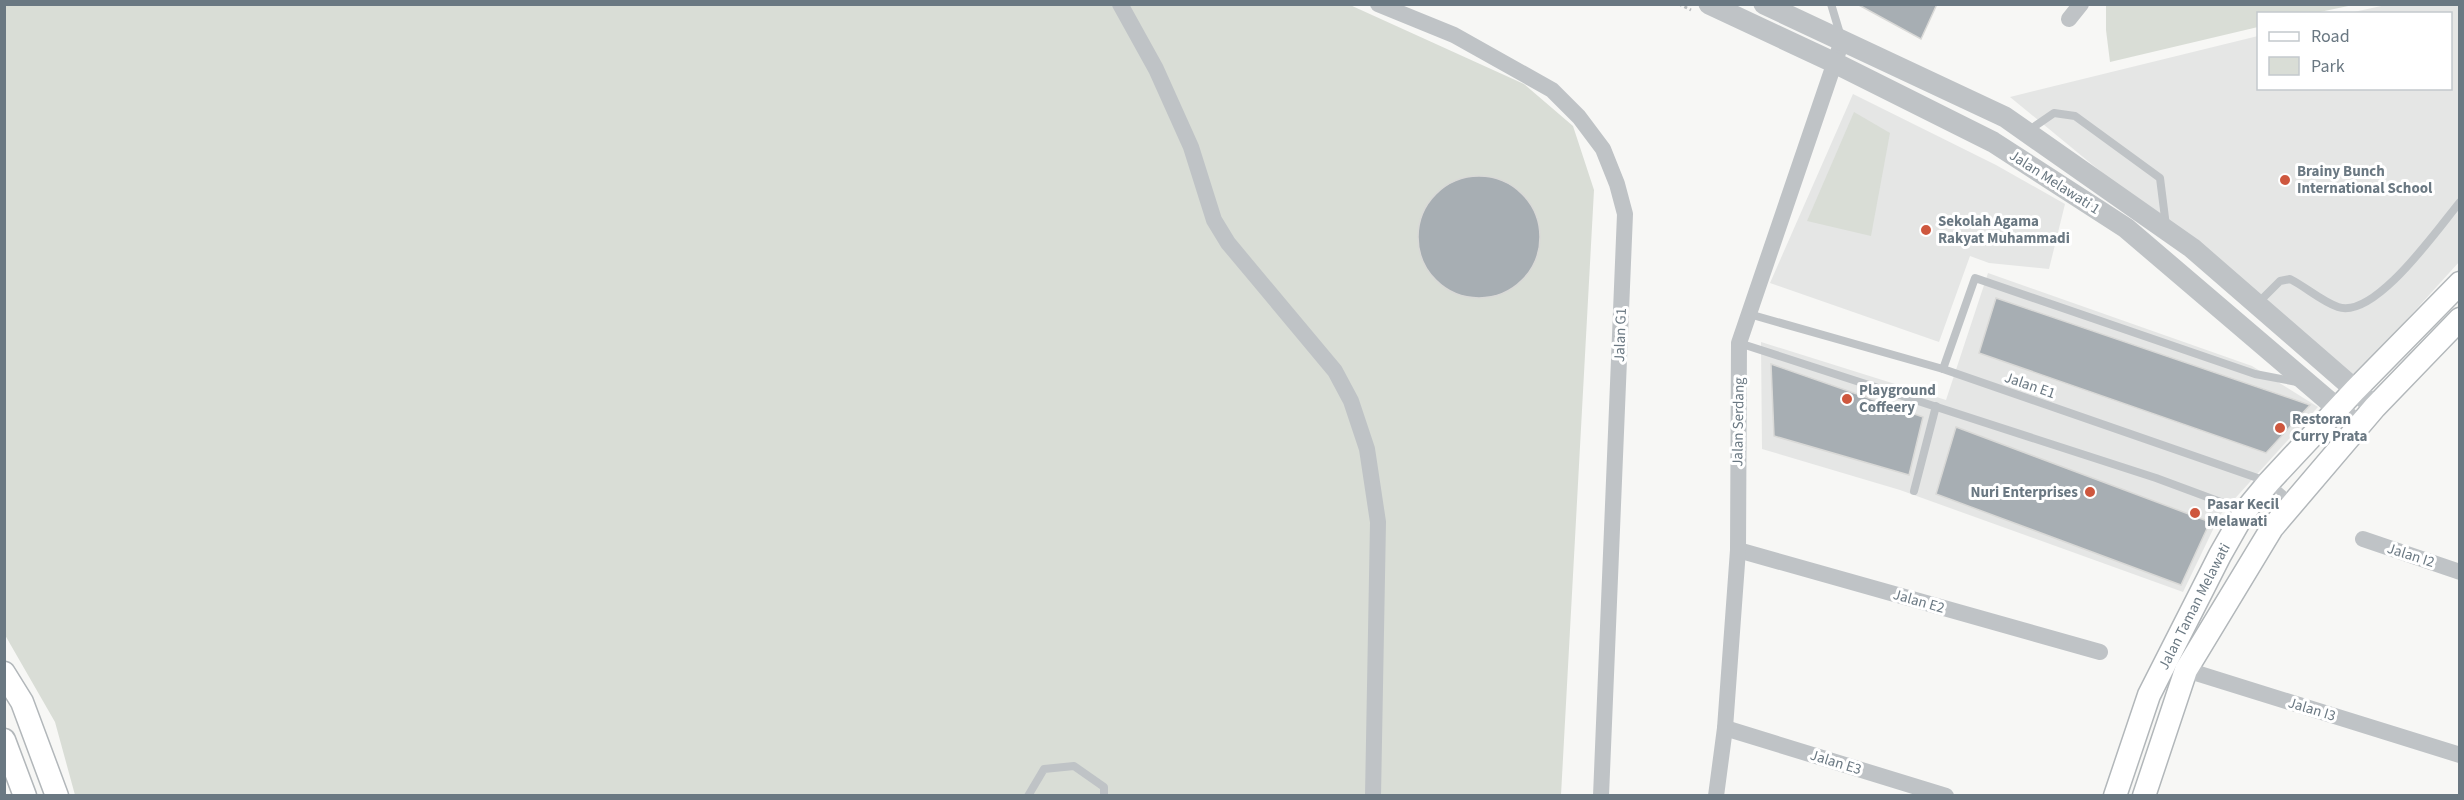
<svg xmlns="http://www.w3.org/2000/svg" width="2464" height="800" viewBox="0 0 2464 800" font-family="'Source Sans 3',sans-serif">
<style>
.built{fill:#e5e6e5}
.green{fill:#d9ddd6}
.building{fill:#a7aeb3;stroke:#d9d9d7;stroke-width:1.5}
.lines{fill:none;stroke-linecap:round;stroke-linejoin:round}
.secondary-casing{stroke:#b2b7ba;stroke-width:25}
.path{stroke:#b9bcbe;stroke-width:3;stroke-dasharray:3 3;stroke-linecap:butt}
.service{stroke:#bfc3c6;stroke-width:8}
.minor{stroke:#bfc3c6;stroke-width:16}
.tertiary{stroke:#bfc3c6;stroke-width:21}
.secondary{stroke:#fff;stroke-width:22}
.poi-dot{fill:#ce573e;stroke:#fff;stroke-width:2}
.labels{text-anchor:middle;stroke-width:6;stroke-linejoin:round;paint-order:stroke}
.poi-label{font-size:15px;font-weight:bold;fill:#6a7882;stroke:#fff;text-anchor:start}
.street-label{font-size:15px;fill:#6a7882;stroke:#fff}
</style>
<rect width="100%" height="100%" fill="#f7f7f5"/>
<g class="built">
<path d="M2386,5H2459V262L2353,379L2010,97L2258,36V88H2450V14L2349,13Z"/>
<path d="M1853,94L1996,165L2065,204L2049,269L1989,263L1970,256L1939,342L1770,283Z"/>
<path d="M1988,273L2252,366L2318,407L2220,515L2183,592L1900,490L1762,449L1761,342L1946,400Z"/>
</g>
<g class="green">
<path d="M4,5H1350L1524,84L1573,126L1594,190L1561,795H75L55,722L5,635Z"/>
<path d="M2106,5V4L2353,5L2315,13L2258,14V27L2110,62L2106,30Z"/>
<path d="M1854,112L1890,133L1871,236L1807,221Z"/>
</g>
<g class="building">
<path d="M1857,4H1937L1921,39Z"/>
<circle cx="1479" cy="237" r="61"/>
<path d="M1996,298L2310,405L2266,453L1979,353Z"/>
<path d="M1771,364L1923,417L1909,475L1774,436Z"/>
<path d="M1956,427L2210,522L2181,585L1936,494Z"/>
</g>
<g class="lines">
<defs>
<g id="secondary">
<path d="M4,673L22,702L57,796"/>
<path d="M4,740L25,796"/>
<path id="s1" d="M2115,796L2149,695L2220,555L2245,511L2269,482L2355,390L2460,283"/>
<path d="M2144,796L2186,670L2272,528L2375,407L2460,319"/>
</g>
</defs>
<use href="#secondary" class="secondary-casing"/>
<path class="path" d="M1679,4L1691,10"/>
<g class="service">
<path d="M1831,4L1841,37"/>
<path d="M2028,131L2054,113L2075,116L2160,178L2166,226"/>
<path d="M2257,304L2280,281L2290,279C2306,287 2321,301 2338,307C2375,320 2439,227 2460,202"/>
<path d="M1749,314L1943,369L2269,482L2292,502"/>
<path d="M1739,343L2156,478L2245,511L2271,528"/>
<path d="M1943,369L1975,278L2255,374L2297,382"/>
<path d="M1914,491L1936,406"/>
<path d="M1028,796L1044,769L1074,766L1104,787V796"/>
</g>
<g class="minor">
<path d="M1120,4L1156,69L1191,147L1214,220L1228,243L1335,371L1351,401L1367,449L1378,522L1373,796"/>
<path d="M1378,4L1454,35L1552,90L1579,117L1603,149L1617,184L1625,214L1601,796"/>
<path d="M2069,19L2081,4"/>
<path d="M2363,539L2460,572"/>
<path d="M1738,550L2100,652"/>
<path d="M2177,667L2460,755"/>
<path d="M1725,728L1946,796"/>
<path d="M1716,796L1725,728L1738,550L1739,343L1842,41"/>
</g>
<g class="tertiary">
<path d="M1709,4L1835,63L1993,142L2126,228L2358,426"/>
<path d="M1764,4L2005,117L2192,248L2375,407"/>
</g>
<use href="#secondary" class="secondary"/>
</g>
<g class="poi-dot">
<circle cx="2285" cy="180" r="6"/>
<circle cx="1926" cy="230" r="6"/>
<circle cx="1847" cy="399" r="6"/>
<circle cx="2280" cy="428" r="6"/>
<circle cx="2090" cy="492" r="6"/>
<circle cx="2195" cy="513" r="6"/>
</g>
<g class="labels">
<g class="poi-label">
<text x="2297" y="176">Brainy Bunch<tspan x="2297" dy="17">International School</tspan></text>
<text x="1938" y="226">Sekolah Agama<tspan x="1938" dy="17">Rakyat Muhammadi</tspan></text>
<text x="1859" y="395">Playground<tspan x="1859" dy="17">Coffeery</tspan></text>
<text x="2292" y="424">Restoran<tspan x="2292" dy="17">Curry Prata</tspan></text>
<text x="2078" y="497" text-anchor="end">Nuri Enterprises</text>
<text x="2207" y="509">Pasar Kecil<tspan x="2207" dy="17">Melawati</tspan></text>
</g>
<g class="street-label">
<text transform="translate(2055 182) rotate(33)" y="5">Jalan Melawati 1</text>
<text transform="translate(1620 335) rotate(-88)" y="5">Jalan G1</text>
<text transform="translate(2030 385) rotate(19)" y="5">Jalan E1</text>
<text transform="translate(1738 422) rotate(-89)" y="5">Jalan Serdang</text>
<text transform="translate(2411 555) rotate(18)" y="5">Jalan I2</text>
<text transform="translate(1919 601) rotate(16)" y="5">Jalan E2</text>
<text dy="5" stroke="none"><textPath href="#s1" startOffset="206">Jalan Taman Melawati</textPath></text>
<text transform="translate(2312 709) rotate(17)" y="5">Jalan I3</text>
<text transform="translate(1836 762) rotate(17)" y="5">Jalan E3</text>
</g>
</g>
<rect width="2464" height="800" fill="none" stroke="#6a7882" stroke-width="12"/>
<rect x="2257" y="12" width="195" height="78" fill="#ffffff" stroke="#c3c9cd" stroke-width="1.5"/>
<rect x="2269" y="32" width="30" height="9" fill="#ffffff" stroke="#c3c9cd" stroke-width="1.5"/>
<text x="2311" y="42" font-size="18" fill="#6a7882">Road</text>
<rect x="2269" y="57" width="30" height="18" fill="#d9ddd6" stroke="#c3c9cd" stroke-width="1.5"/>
<text x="2311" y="72" font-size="18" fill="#6a7882">Park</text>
</svg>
